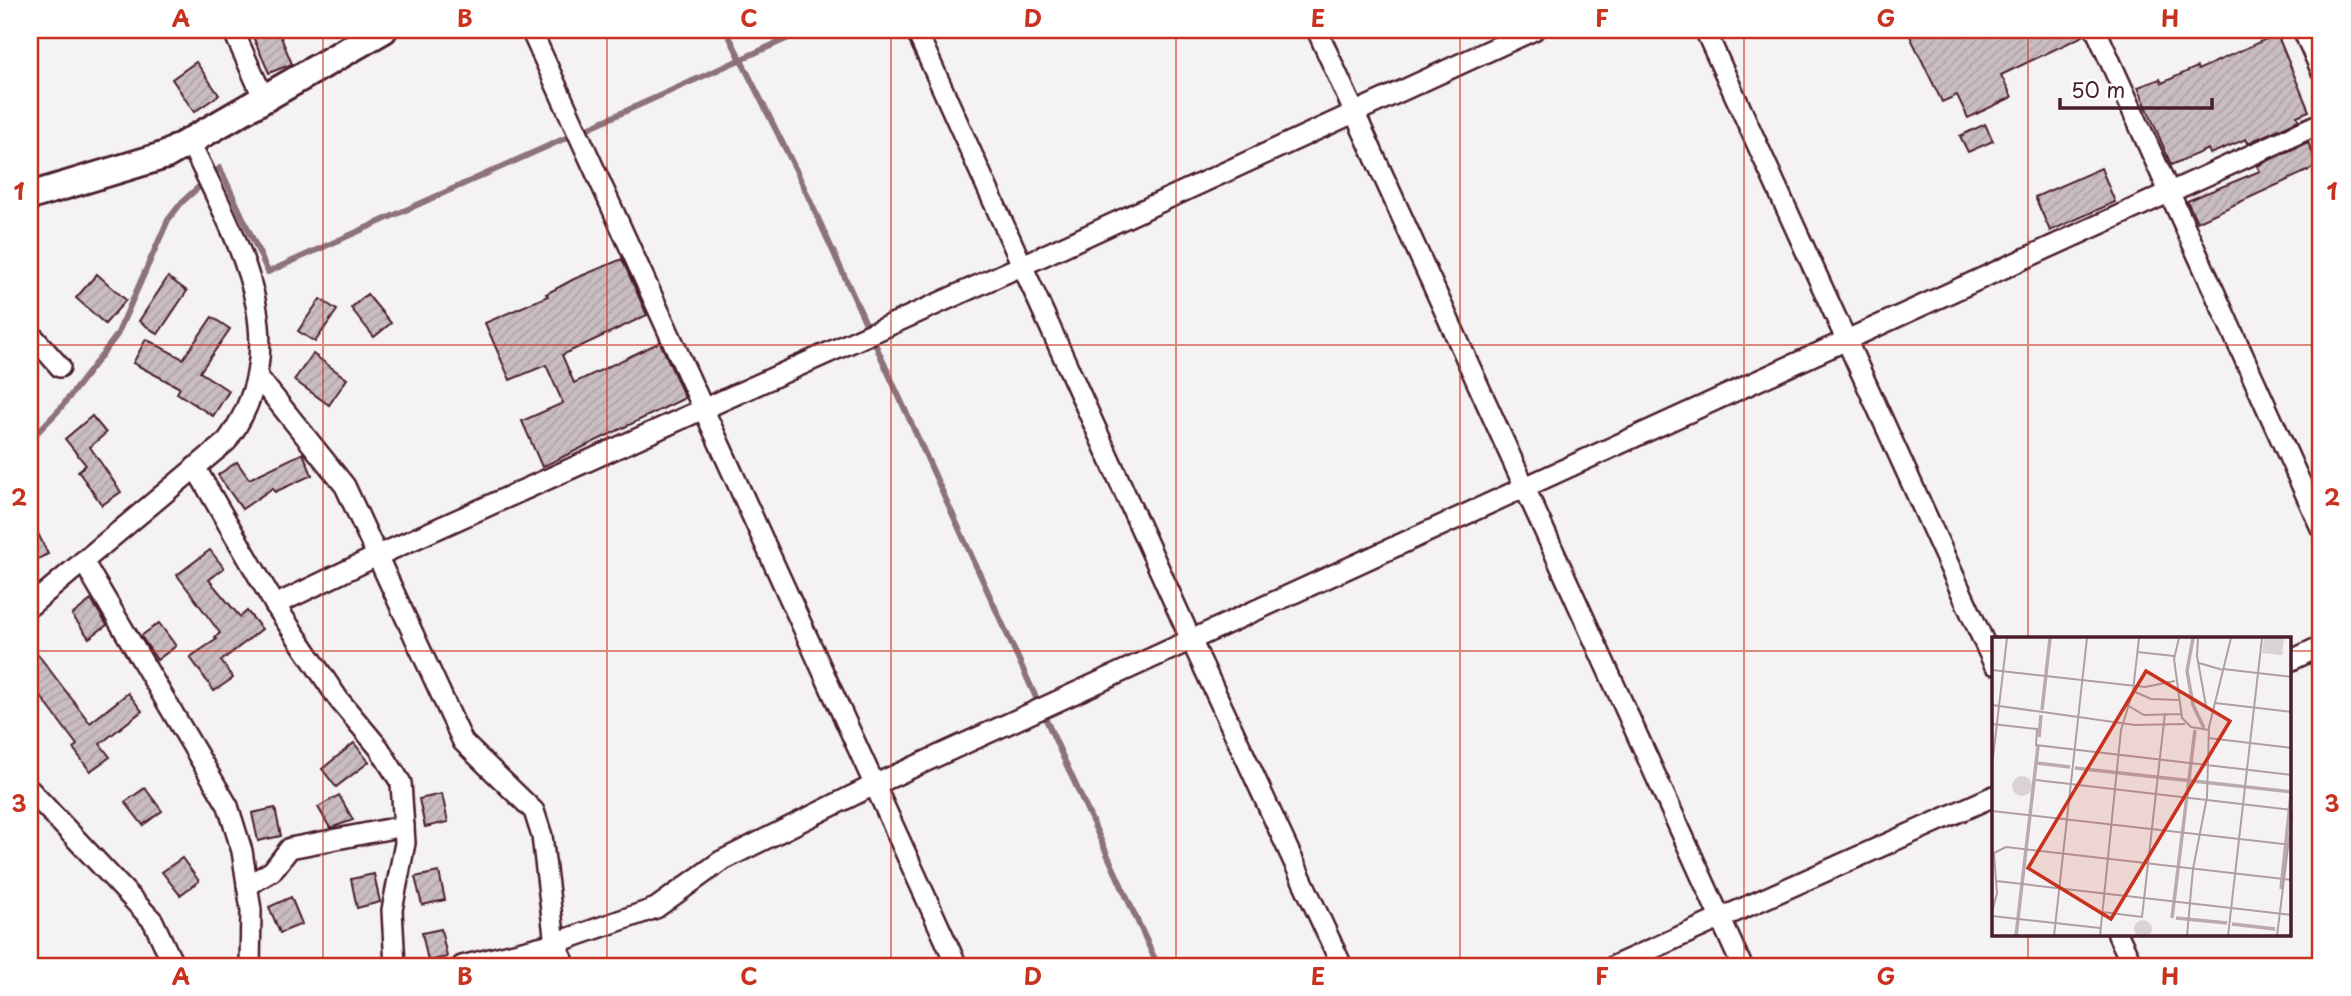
<svg xmlns="http://www.w3.org/2000/svg" width="2351" height="996" viewBox="0 0 2351 996" font-family="'Playpen Sans',sans-serif">
<style>
.lines{fill:none;stroke-linecap:round;stroke-linejoin:round}
.stream{stroke:#8d727a;stroke-width:6}
.building{fill:url(#building-hatch);stroke:#4a1f2b;stroke-width:2}
.street-casing{stroke:#4a1f2b;stroke-width:24}
.secondary-casing{stroke:#4a1f2b;stroke-width:32}
.street{stroke:#fff;stroke-width:19}
.secondary{stroke:#fff;stroke-width:26}
.grid{fill:none;stroke:#c8321e;stroke-width:2;stroke-opacity:0.55}
.inset-river{fill:none;stroke:#baa9ae;stroke-width:3.5}
.inset-road{fill:none;stroke:#b09ea2;stroke-width:2}
.view{fill:#c8321e;fill-opacity:0.15;stroke:#c8321e;stroke-width:3.5}
.inset-edge{fill:none;stroke:#4a1f2b;stroke-width:3.5}
.neatline{fill:none;stroke:#c8321e;stroke-width:2.5}
.grid-label{font-size:23px;text-anchor:middle;font-weight:bold;fill:#c8321e}
</style>
<defs>
<pattern id="building-hatch" width="6" height="6" patternUnits="userSpaceOnUse" patternTransform="scale(1.75)"><rect width="6" height="6" fill="#cabdc1"/><path d="M-1 1l2-2M0 6l6-6M5 7l2-2" fill="none" stroke="#afa2a6"/></pattern>
</defs>
<rect width="100%" height="100%" fill="#f4f2f2"/>
<filter id="ink" filterUnits="userSpaceOnUse"><feTurbulence type="fractalNoise" baseFrequency=".0143" numOctaves="2"/><feDisplacementMap in="SourceGraphic" scale="14" xChannelSelector="R" yChannelSelector="G"/><feConvolveMatrix kernelMatrix="1 2 1 2 8 2 1 2 1" color-interpolation-filters="sRGB"/></filter>
<g filter="url(#ink)">
<g class="lines">
<g class="stream">
<path d="M726,30L797,172L1158,966"/>
<path d="M30,440L60,409L117,335L168,220L182,202L220,168L268,272L806,30"/>
</g>
</g>
<g class="building">
<path d="M250,30H278L292,64L269,73Z"/>
<path d="M1907,30H2084L2085,35L2001,75L2012,97L1968,118L1957,95L1942,102Z"/>
<path d="M2277,34L2309,111L2297,116L2299,120L2248,143L2246,139L2210,154L2208,149L2171,165L2138,87L2160,79L2162,83L2197,67L2198,70Z"/>
<path d="M196,62L219,95L194,112L172,79Z"/>
<path d="M1985,124L1993,141L1968,152L1960,136Z"/>
<path d="M2308,142L2318,166L2197,222L2187,201L2260,171L2257,166Z"/>
<path d="M2101,168L2115,202L2050,231L2035,197Z"/>
<path d="M622,259L647,315L562,355L574,383L660,342L685,398L542,467L522,421L563,403L546,365L510,380L485,323L548,296L546,294L574,279Z"/>
<path d="M97,274L126,300L105,324L76,298Z"/>
<path d="M168,277L187,291L158,334L139,321Z"/>
<path d="M367,294L391,323L374,337L351,308Z"/>
<path d="M320,299L337,310L315,342L298,331Z"/>
<path d="M212,317L230,329L200,372L229,391L213,416L177,393L180,388L133,363L146,339L183,359Z"/>
<path d="M313,354L347,379L329,405L294,380Z"/>
<path d="M92,416L106,433L90,447L121,492L102,505L78,471L86,465L65,439Z"/>
<path d="M303,453L312,475L275,492L273,488L242,509L218,475L237,462L249,479Z"/>
<path d="M30,517L48,554L30,563Z"/>
<path d="M210,550L224,568L209,580L240,617L247,611L262,629L221,661L233,678L214,691L190,657L217,639L215,637L220,633L177,575Z"/>
<path d="M91,600L107,625L89,638L72,615Z"/>
<path d="M159,623L176,646L157,660L141,636Z"/>
<path d="M30,644L90,723L128,693L142,711L100,744L110,757L90,771L73,748L77,745L30,682Z"/>
<path d="M354,743L369,762L336,787L322,769Z"/>
<path d="M145,788L162,811L143,825L125,802Z"/>
<path d="M442,794L448,822L425,827L419,799Z"/>
<path d="M339,795L353,820L330,828L318,807Z"/>
<path d="M275,808L281,836L258,841L252,813Z"/>
<path d="M182,858L199,881L180,895L162,872Z"/>
<path d="M439,872L445,900L422,905L415,877Z"/>
<path d="M374,874L380,902L357,908L351,879Z"/>
<path d="M291,897L302,924L280,933L269,907Z"/>
<path d="M441,929L447,957L428,961L422,933Z"/>
</g>
<g class="lines">
<defs>
<g id="street">
<path d="M233,30L264,99"/>
<path d="M531,30L957,966"/>
<path d="M916,30L1192,642L1342,966"/>
<path d="M1317,30L1742,966"/>
<path d="M1705,30L1994,664"/>
<path d="M2096,30L2321,528"/>
<path d="M2303,30L2321,70"/>
<path d="M30,333L60,367"/>
<path d="M258,377L345,486L463,742L534,811L542,836L555,943L566,966"/>
<path d="M195,467L275,605L339,700L379,748L401,783L405,843L392,910L395,966"/>
<path d="M83,561L228,806L242,851L251,910L250,966"/>
<path d="M275,605L379,555L1021,266L1534,30"/>
<path d="M30,606L227,441C300,341 235,238 190,142"/>
<path d="M2290,661L2321,646"/>
<path d="M30,790L153,921L174,966"/>
<path d="M247,886L272,871L290,848L404,826"/>
<path d="M2118,935L2133,966"/>
<path d="M462,966L555,943L656,908L721,861L874,785L2321,123"/>
<path d="M1614,966L1994,796"/>
</g>
<path id="secondary" d="M30,196L166,155L383,30"/>
</defs>
<use href="#street" class="street-casing"/>
<use href="#secondary" class="secondary-casing"/>
<use href="#street" class="street"/>
<use href="#secondary" class="secondary"/>
</g>
</g>
<path class="grid" d="M323,30V966M607,30V966M891,30V966M1176,30V966M1460,30V966M1744,30V966M2028,30V639M30,345H2321M30,651H1994M2290,651H2321M2028,935V966"/>
<g transform="translate(1992 637)">
<rect width="299" height="299" fill="#f4f2f2"/>
<path d="M20 149a10 10 0 1 1 20 0a10 10 0 1 1-20 0ZM142 292a9 9 0 1 1 18 0a9 9 0 1 1-18 0Z" fill="#dbd2d5"/>
<path d="M272,1H292L290,18L270,16Z" fill="#dbd2d5"/>
<path class="inset-river" d="M201,1L195,34L201,68L212,91M50,73L58,1M47,100L49,78M45,126L78,130M83,131L300,155M289,252L299,157M180,281L203,93M184,281L235,286M240,287L283,292M24,299L46,109"/>
<path class="inset-road" d="M187,1L182,22L190,81L199,90L217,93M206,1L205,19L214,69M145,15L182,19M207,26L231,33M231,32L300,40M0,33L153,50L183,44M266,36L270,1M141,54L159,62L187,63M223,66L300,75M0,68L143,88L193,87M135,68L152,78L189,77M0,87L45,92L44,108L300,138M216,101L300,111M0,129L15,1M44,143L300,173M0,174L300,208M0,217L14,210L300,243M4,244L300,278M0,275L5,256L2,217M110,275L150,280L173,76M0,279L108,291M62,299L95,1M108,299L129,93L141,54L147,1M195,299L201,232L215,160L217,90L239,1M236,299L266,36M285,299L300,178"/>
<path class="view" d="M154,34L238,84L119,282L36,231Z"/>
<rect width="299" height="299" class="inset-edge"/>
</g>
<rect width="2351" height="996" fill="none" stroke="#fff" stroke-width="77"/>
<path d="M2060 98v10h152v-10" fill="none" stroke="#4a1f2b" stroke-width="3.5"/>
<text x="2071" y="98" font-size="21" fill="#4a1f2b" stroke="#ffffff" stroke-width="5" paint-order="stroke">50 m</text>
<rect x="38" y="38" width="2274" height="920" class="neatline"/>
<g class="grid-label">
<text x="181" y="27">A</text>
<text x="465" y="27">B</text>
<text x="749" y="27">C</text>
<text x="1033" y="27">D</text>
<text x="1318" y="27">E</text>
<text x="1602" y="27">F</text>
<text x="1886" y="27">G</text>
<text x="2170" y="27">H</text>
<text x="19" y="200">1</text>
<text x="2332" y="200">1</text>
<text x="19" y="506">2</text>
<text x="2332" y="506">2</text>
<text x="19" y="812">3</text>
<text x="2332" y="812">3</text>
<text x="181" y="985">A</text>
<text x="465" y="985">B</text>
<text x="749" y="985">C</text>
<text x="1033" y="985">D</text>
<text x="1318" y="985">E</text>
<text x="1602" y="985">F</text>
<text x="1886" y="985">G</text>
<text x="2170" y="985">H</text>
</g>
</svg>
